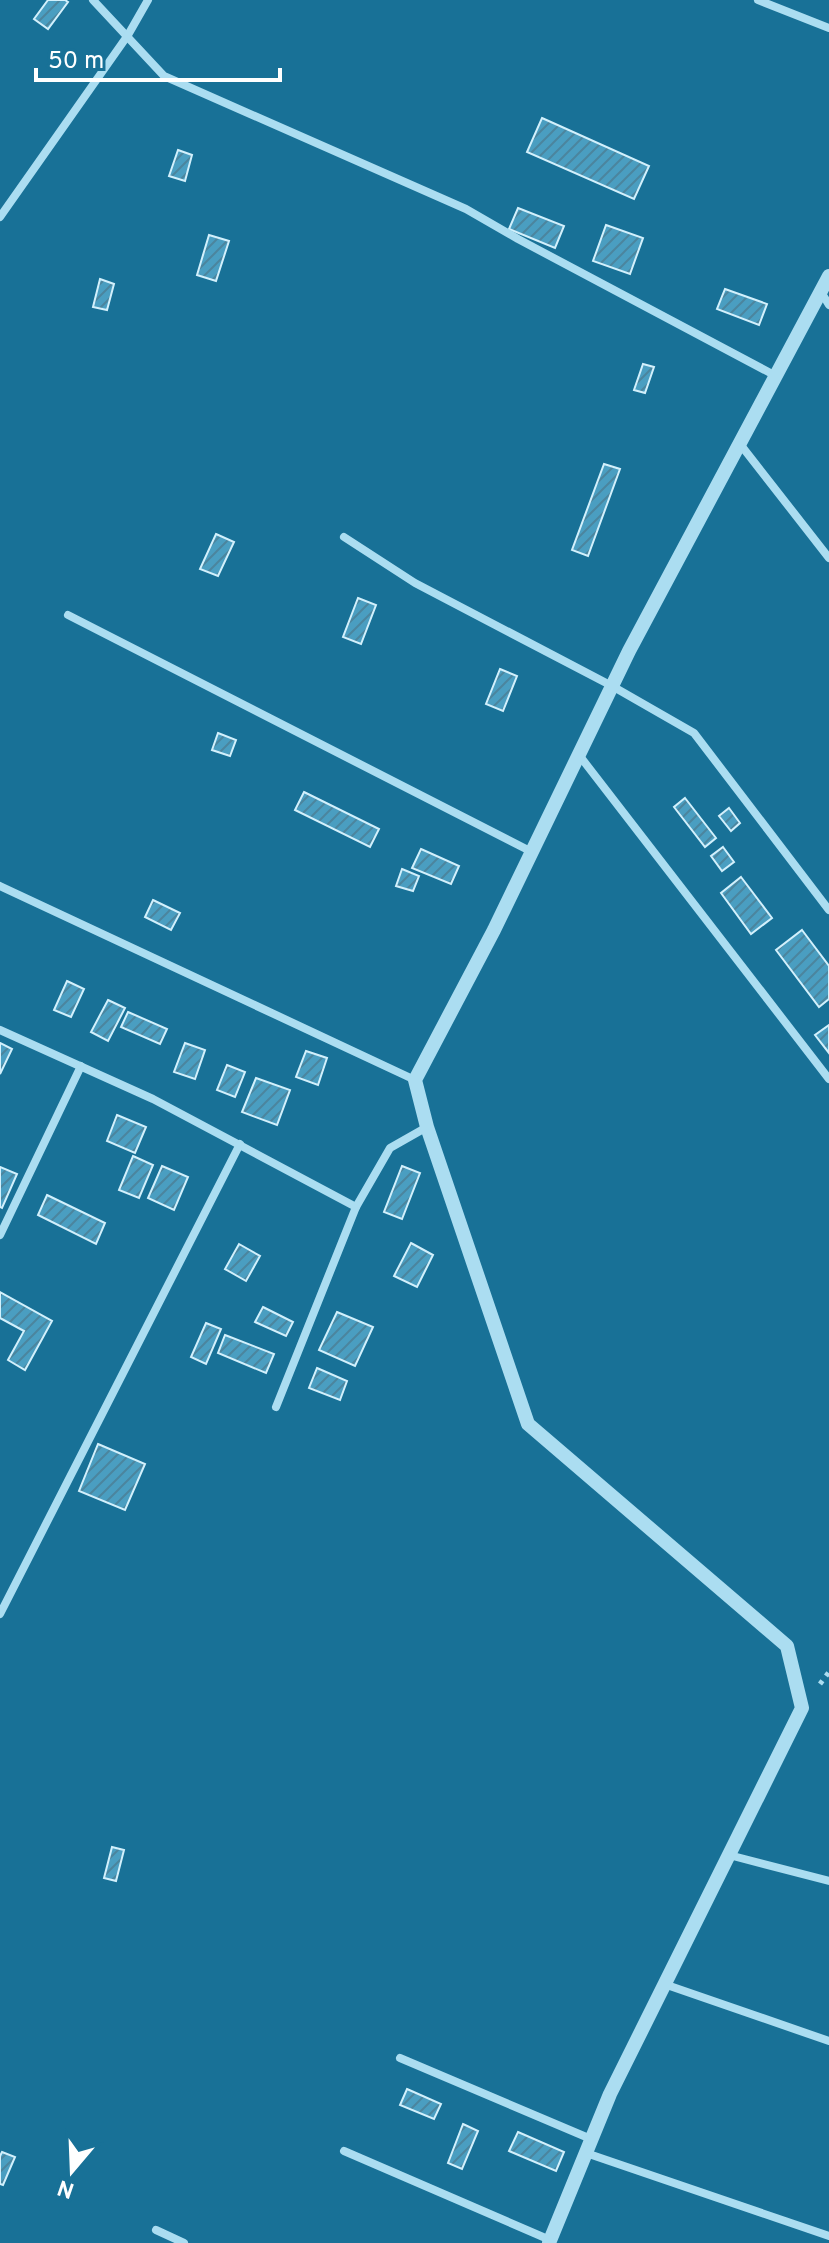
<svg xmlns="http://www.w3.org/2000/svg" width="829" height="2243" viewBox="0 0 829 2243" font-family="Overpass,sans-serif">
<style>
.building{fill:url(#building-hatch);stroke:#d2f0fc;stroke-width:2}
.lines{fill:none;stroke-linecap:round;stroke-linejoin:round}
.path{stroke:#abddf1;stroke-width:5;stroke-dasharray:4 6;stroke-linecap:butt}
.minor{stroke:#abddf1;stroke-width:8}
.tertiary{stroke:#abddf1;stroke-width:14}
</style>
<defs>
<pattern id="building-hatch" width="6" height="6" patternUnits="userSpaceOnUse" patternTransform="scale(2)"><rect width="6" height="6" fill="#4a9ec1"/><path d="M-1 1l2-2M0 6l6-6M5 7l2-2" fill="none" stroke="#4b859e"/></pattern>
</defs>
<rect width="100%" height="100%" fill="#187197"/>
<g class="building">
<path d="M48,0H65L68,2L48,29L34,19Z"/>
<path d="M542,118L649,166L634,199L527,152Z"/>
<path d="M178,150L192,155L185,181L169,176Z"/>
<path d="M518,208L564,226L555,248L509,229Z"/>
<path d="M606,225L643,238L630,274L593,261Z"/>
<path d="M209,235L229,241L216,281L197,275Z"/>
<path d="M100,279L114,284L107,310L93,307Z"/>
<path d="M725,289L767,304L759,325L717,309Z"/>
<path d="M643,364L654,367L645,393L634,390Z"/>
<path d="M604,464L620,469L588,556L572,550Z"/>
<path d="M216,534L234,542L218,576L200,569Z"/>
<path d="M358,598L376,605L361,644L343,637Z"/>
<path d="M500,669L517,676L503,711L486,704Z"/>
<path d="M218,733L236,740L230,756L212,750Z"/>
<path d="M304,792L379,829L370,847L295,810Z"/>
<path d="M685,798L716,838L705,847L674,807Z"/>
<path d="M729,808L740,823L731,831L719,816Z"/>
<path d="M723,847L734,862L722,871L711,856Z"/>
<path d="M421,849L459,866L451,884L412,868Z"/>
<path d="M402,869L419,876L413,891L396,886Z"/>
<path d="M741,877L772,918L751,934L721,893Z"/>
<path d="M153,900L180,913L171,930L145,917Z"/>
<path d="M802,930L829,966V999L819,1007L776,950Z"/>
<path d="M67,981L84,989L71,1017L54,1010Z"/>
<path d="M108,1000L125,1008L108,1041L91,1032Z"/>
<path d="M128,1012L167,1029L160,1044L121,1027Z"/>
<path d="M829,1025V1053L815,1035Z"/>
<path d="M0,1043L12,1049L0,1074Z"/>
<path d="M185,1043L205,1050L195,1079L174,1072Z"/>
<path d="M306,1051L327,1058L318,1085L296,1077Z"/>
<path d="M227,1065L245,1072L235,1097L217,1090Z"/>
<path d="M256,1078L290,1090L277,1125L242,1112Z"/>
<path d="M117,1115L146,1127L135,1153L107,1141Z"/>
<path d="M133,1156L153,1165L139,1198L119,1190Z"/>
<path d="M162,1166L188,1177L174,1210L148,1198Z"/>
<path d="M402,1166L420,1173L402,1219L384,1212Z"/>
<path d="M0,1167L17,1174L2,1208L0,1207Z"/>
<path d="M47,1195L105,1223L96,1244L38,1215Z"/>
<path d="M411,1243L433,1255L417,1287L394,1276Z"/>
<path d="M239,1244L260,1256L246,1281L225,1269Z"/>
<path d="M0,1292L52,1321L25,1370L8,1360L24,1331L0,1318Z"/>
<path d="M263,1307L293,1322L286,1336L255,1322Z"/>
<path d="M337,1312L373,1327L355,1366L319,1350Z"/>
<path d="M206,1323L221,1329L206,1364L191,1357Z"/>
<path d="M225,1335L274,1354L266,1373L218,1353Z"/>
<path d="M317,1368L347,1381L340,1400L309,1388Z"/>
<path d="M98,1444L145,1464L125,1510L79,1491Z"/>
<path d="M112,1847L124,1850L116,1881L104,1878Z"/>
<path d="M407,2089L441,2104L434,2119L400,2105Z"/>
<path d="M463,2124L478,2131L462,2169L448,2163Z"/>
<path d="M518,2132L564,2152L556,2171L509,2151Z"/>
<path d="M2,2152L15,2157L3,2185L0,2184V2156Z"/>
</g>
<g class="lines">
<path class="path" d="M820,1684L829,1672"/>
<g class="minor">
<path d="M93,0L164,76L466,209L518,239L776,376"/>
<path d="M758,0L829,28"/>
<path d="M0,217L128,35L148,0"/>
<path d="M821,292L829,305"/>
<path d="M740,444L829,558"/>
<path d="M344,537L415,583L612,686L694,733L829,910"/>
<path d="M68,615L532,852"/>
<path d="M579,755L829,1079"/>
<path d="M0,886L415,1080"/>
<path d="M0,1030L153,1099L356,1207"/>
<path d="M0,1235L81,1066"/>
<path d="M276,1407L356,1207L390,1148L427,1127"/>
<path d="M0,1614L240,1144"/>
<path d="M729,1855L829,1881"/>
<path d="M664,1984L829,2041"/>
<path d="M400,2058L591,2139"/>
<path d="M344,2151L550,2240"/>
<path d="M586,2153L829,2236"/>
<path d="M156,2230L184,2243"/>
</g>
<path class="tertiary" d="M549,2243L610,2094L802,1708L787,1646L528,1424L427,1127L415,1080L494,930L629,651L829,276"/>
</g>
<g transform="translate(72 2171) rotate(199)" stroke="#187197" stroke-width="6" paint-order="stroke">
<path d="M0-6L14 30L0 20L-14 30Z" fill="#ffffff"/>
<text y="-12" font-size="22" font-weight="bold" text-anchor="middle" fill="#ffffff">N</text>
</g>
<path d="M36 68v12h244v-12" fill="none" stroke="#ffffff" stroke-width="4"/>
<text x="48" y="68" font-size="24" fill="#ffffff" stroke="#187197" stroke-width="6" paint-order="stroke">50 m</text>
</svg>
